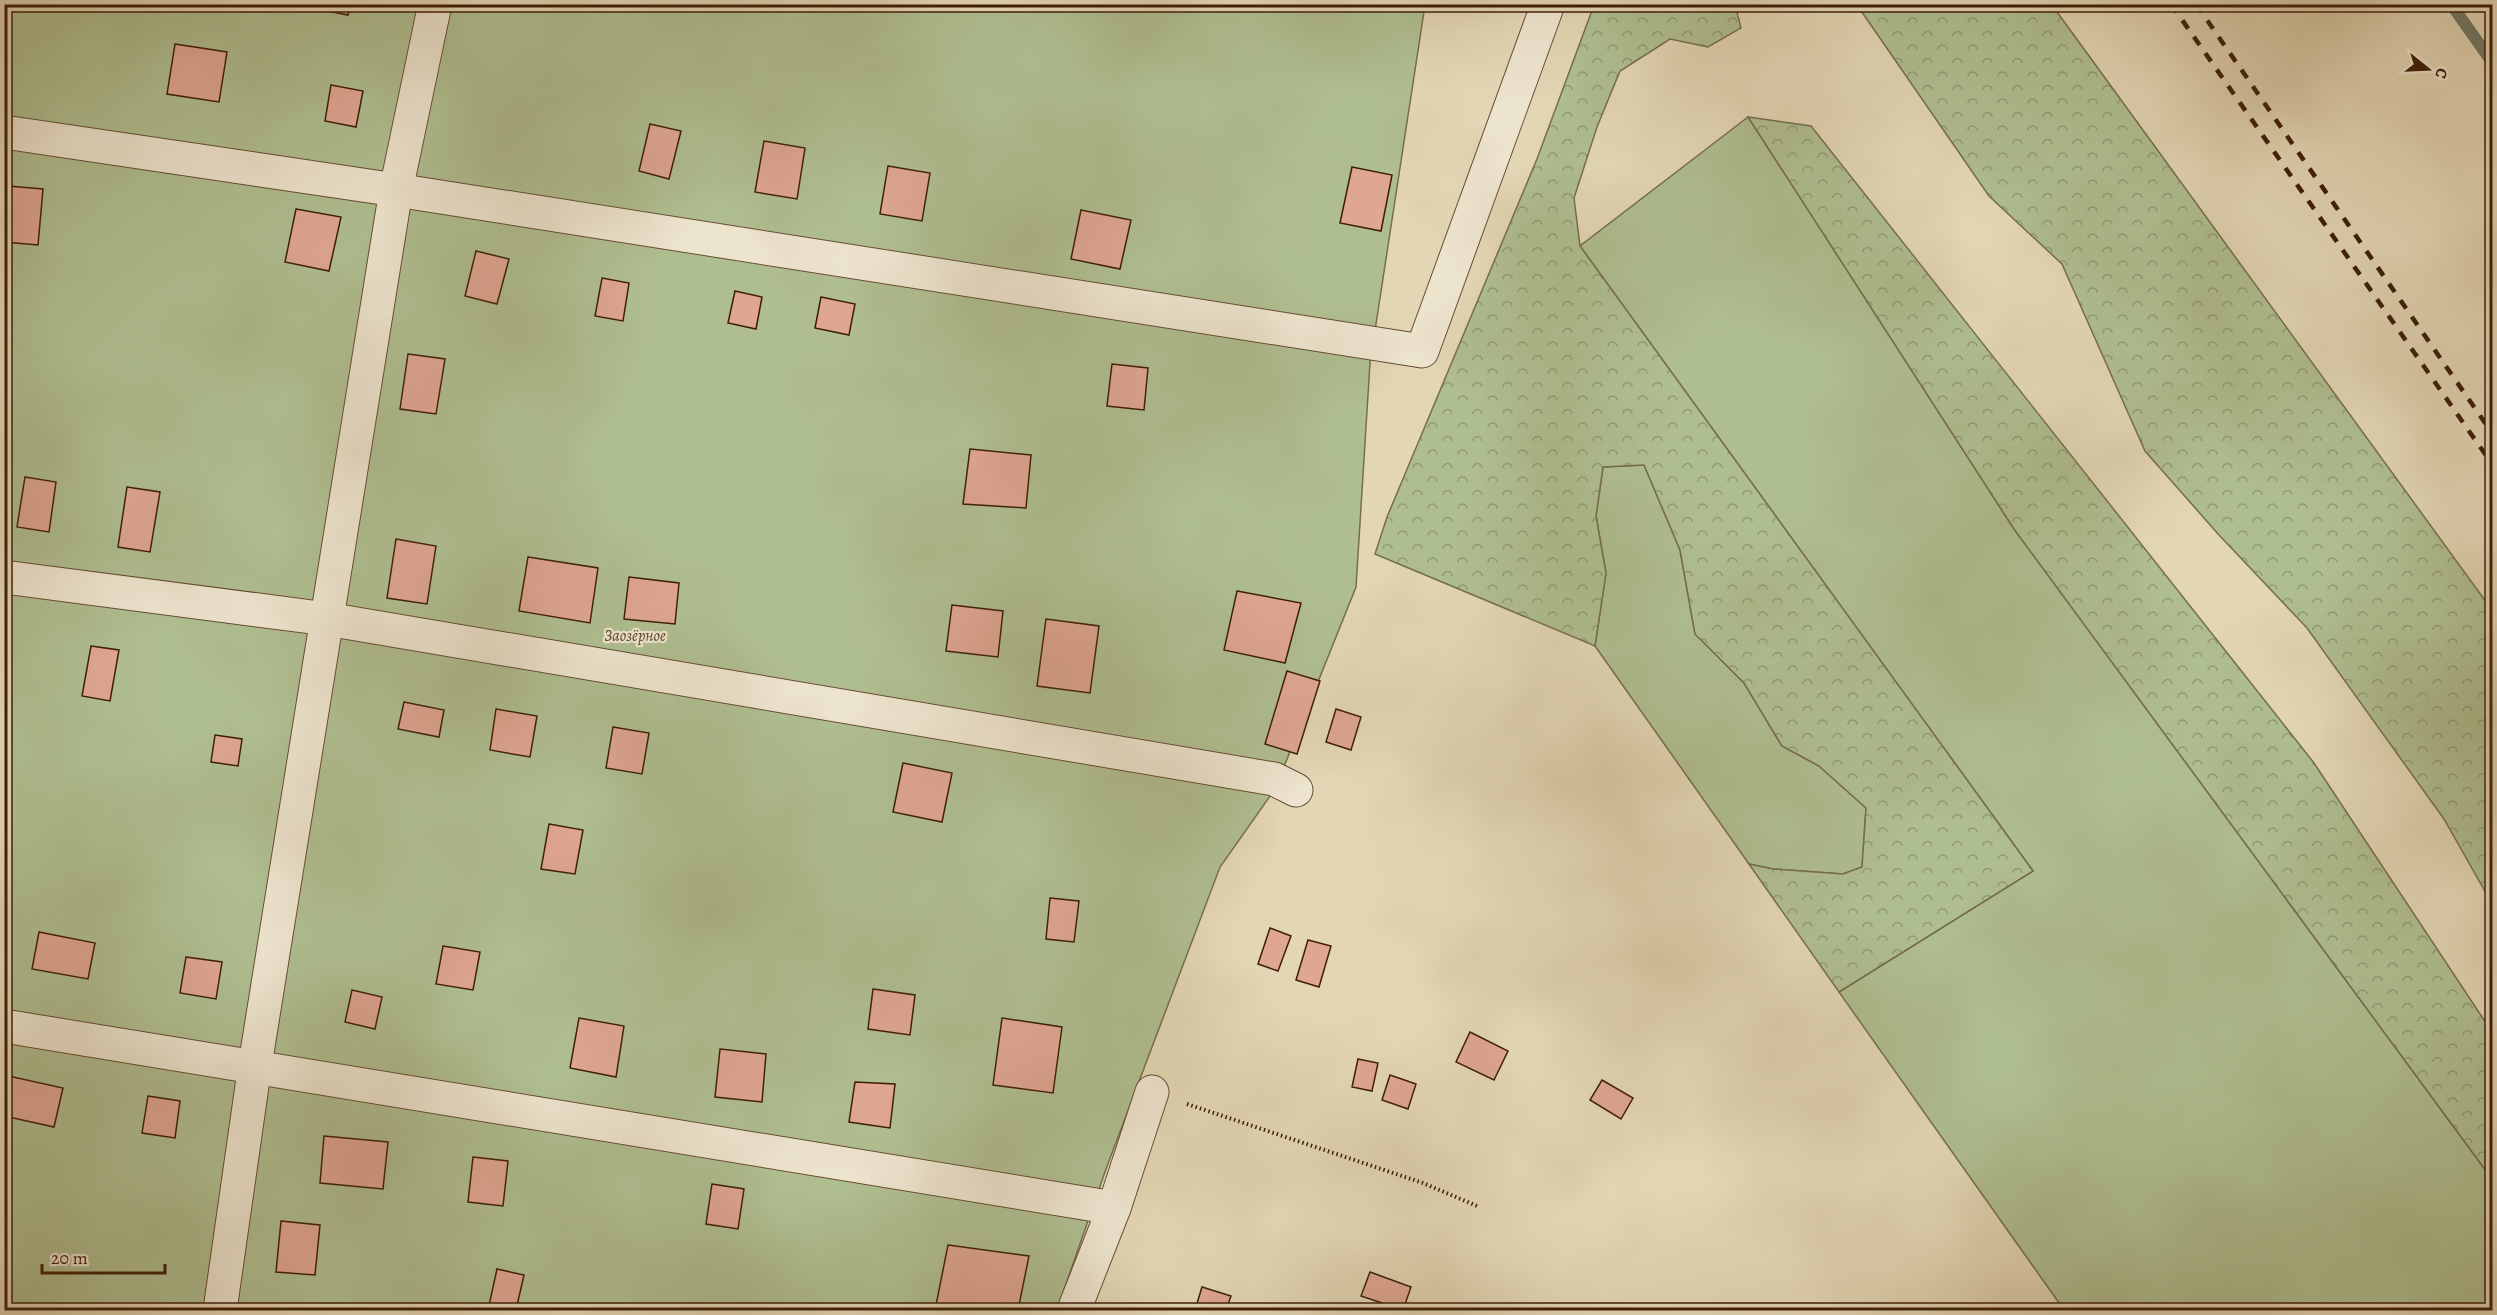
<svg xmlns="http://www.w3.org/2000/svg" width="2497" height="1315" viewBox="0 0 2497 1315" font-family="Alegreya,serif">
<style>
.green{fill:#afbe90;stroke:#766e4c;stroke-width:1.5}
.forest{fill:url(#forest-crowns);stroke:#766e4c;stroke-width:1.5}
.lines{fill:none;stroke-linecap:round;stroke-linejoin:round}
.stream{stroke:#727b6a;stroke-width:12}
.building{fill:#dfa692;stroke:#3e1e08;stroke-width:1.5}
.minor-casing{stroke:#674c33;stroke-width:35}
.path{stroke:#3e1e08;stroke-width:4;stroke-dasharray:1.5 3;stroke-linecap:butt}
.minor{stroke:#ede4ce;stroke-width:33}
.rail{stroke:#3e1e08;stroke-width:4.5;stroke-dasharray:10 10;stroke-linecap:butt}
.labels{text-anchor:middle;stroke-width:4.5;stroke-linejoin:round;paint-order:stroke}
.park-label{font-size:16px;font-style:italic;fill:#5a462a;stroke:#ede4ce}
</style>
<defs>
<pattern id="forest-crowns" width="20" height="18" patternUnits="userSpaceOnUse" patternTransform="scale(1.5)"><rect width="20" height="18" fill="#afbe90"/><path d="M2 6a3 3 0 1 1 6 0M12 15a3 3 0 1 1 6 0" fill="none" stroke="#909a74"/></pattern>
</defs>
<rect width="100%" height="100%" fill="#e3d6b4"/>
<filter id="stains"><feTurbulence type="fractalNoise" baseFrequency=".00333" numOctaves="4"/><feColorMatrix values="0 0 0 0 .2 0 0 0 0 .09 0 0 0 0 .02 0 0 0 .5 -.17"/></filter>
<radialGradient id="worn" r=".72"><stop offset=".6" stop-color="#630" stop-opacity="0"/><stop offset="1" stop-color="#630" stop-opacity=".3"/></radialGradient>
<g class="green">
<path d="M5,5H1425L1370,363L1356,587L1275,789L1220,867L1106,1169L1057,1310H5Z"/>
<path d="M1748,117L2014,529L2492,1179V1310H2064L1839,992L2033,871L1580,246Z"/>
<path d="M1644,465L1680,550L1695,634L1744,683L1782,746L1819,766L1866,808L1862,867L1843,874L1773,869L1749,864L1595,646L1606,573L1596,516L1603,467Z"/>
</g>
<g class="forest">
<path d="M1594,5H1735L1741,28L1708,47L1670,39L1620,71L1597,127L1574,198L1580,246L2033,871L1839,992L1749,864L1773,869L1843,874L1862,867L1866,808L1819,766L1782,746L1744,683L1695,634L1680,550L1644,465L1603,467L1596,516L1606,573L1595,646L1375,554L1387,517L1537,159Z"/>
<path d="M1857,5H2052L2492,610V899L2486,893L2444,819L2307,628L2219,535L2145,451L2062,264L1989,196Z"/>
<path d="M1748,117L1811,126L2314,763L2492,1032V1179L2014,529Z"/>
</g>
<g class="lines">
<path class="stream" d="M2451,4L2492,62"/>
</g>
<g class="building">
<path d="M317,4H350L348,15L317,9Z"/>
<path d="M175,44L227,52L219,102L167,94Z"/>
<path d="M331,85L363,91L356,127L325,121Z"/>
<path d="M650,124L681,131L669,179L639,171Z"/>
<path d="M764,141L805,148L797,199L755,192Z"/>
<path d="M888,166L930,173L922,221L880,214Z"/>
<path d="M1352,167L1392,175L1381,231L1340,223Z"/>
<path d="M8,186L43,189L38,245L4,242Z"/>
<path d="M296,209L341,217L329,271L285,262Z"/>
<path d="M1081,210L1131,220L1120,269L1071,259Z"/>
<path d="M476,251L509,259L497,304L465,296Z"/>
<path d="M602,278L629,283L623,321L595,316Z"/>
<path d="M735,291L762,297L756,329L728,323Z"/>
<path d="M821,297L855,304L849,335L815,328Z"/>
<path d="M408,354L445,359L436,414L400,409Z"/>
<path d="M1112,364L1148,368L1144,410L1107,406Z"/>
<path d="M970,449L1031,455L1026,508L963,504Z"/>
<path d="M25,477L56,482L49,532L17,527Z"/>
<path d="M127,487L160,492L150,552L118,547Z"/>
<path d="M396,539L436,546L427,604L387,598Z"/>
<path d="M528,557L598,568L590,623L519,611Z"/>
<path d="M629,577L679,583L675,624L624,619Z"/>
<path d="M1237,591L1301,603L1285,663L1224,650Z"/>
<path d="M952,605L1003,611L998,657L946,651Z"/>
<path d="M1046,619L1099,626L1090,693L1037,686Z"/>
<path d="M91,646L119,650L110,701L82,696Z"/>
<path d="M1287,671L1320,681L1297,754L1265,744Z"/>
<path d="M404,702L444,710L439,737L398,729Z"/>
<path d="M496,709L537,716L530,757L490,750Z"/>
<path d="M1336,709L1361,717L1351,750L1326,742Z"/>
<path d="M613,727L649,733L642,774L606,768Z"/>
<path d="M215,735L242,739L238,766L211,762Z"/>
<path d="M903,763L952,773L942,822L893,812Z"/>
<path d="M549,824L583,830L575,874L541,869Z"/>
<path d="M1050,898L1079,901L1074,942L1046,939Z"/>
<path d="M1270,928L1291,936L1278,971L1258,964Z"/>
<path d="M39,932L95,943L88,979L32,969Z"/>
<path d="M1308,940L1331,946L1319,987L1296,980Z"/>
<path d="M443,946L480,952L473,990L436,984Z"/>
<path d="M186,957L222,962L216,999L180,993Z"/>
<path d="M873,989L915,995L910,1035L868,1029Z"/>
<path d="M352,990L382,997L375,1029L345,1022Z"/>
<path d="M579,1018L624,1026L616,1077L570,1068Z"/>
<path d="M1002,1018L1062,1027L1053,1093L993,1085Z"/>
<path d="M1470,1032L1508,1051L1494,1080L1456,1062Z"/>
<path d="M720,1049L766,1054L762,1102L715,1097Z"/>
<path d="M1358,1059L1378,1063L1372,1091L1352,1087Z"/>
<path d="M4,1075L63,1088L54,1127L4,1116Z"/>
<path d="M1390,1075L1416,1084L1408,1109L1382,1100Z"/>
<path d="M1602,1080L1633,1098L1621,1119L1590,1100Z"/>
<path d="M855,1082L895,1084L890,1128L849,1122Z"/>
<path d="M148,1096L180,1101L175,1138L142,1133Z"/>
<path d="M324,1136L388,1142L383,1189L320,1183Z"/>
<path d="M473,1157L508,1161L503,1206L468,1202Z"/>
<path d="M712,1184L744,1189L738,1229L706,1224Z"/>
<path d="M281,1221L320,1225L315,1275L276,1272Z"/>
<path d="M948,1245L1029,1256L1018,1310H935Z"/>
<path d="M497,1269L524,1275L516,1310H488Z"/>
<path d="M1370,1272L1411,1287L1403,1310L1361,1296Z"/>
<path d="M1202,1287L1231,1296L1226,1310H1195Z"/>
</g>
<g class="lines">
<defs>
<g id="minor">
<path d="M4,132L396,190L1422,351L1548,4"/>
<path d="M4,577L327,619L1274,779L1296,790"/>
<path d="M4,1026L1114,1208"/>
<path d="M220,1310L255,1065L396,190L435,4"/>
<path d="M1074,1310L1114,1208L1152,1092"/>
</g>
</defs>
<use href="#minor" class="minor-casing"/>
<path class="path" d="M1187,1104L1423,1183L1477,1206"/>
<use href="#minor" class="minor"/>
<g class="rail">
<path d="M2171,4L2492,464"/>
<path d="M2196,4L2492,433"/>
</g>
</g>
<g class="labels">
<g class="park-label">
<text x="635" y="641">Заозёрное</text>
</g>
</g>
<rect width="2497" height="1315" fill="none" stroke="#e3d6b4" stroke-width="24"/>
<rect x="6" y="6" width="2485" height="1303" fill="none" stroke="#3e1e08" stroke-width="3"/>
<rect x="12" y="12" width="2473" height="1291" fill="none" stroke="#3e1e08" stroke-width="1.5"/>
<g transform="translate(2428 69) rotate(108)" stroke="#ede4ce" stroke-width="4.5" paint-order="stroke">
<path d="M0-4.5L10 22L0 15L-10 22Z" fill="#3e1e08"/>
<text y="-9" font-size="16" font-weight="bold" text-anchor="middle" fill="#3e1e08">С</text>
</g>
<path d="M42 1264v9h123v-9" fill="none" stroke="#3e1e08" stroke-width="3"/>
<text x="51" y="1264" font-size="18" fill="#3e1e08" stroke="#ede4ce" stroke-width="4.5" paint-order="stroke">20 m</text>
<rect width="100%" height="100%" filter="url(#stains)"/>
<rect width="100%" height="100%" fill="url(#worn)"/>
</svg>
